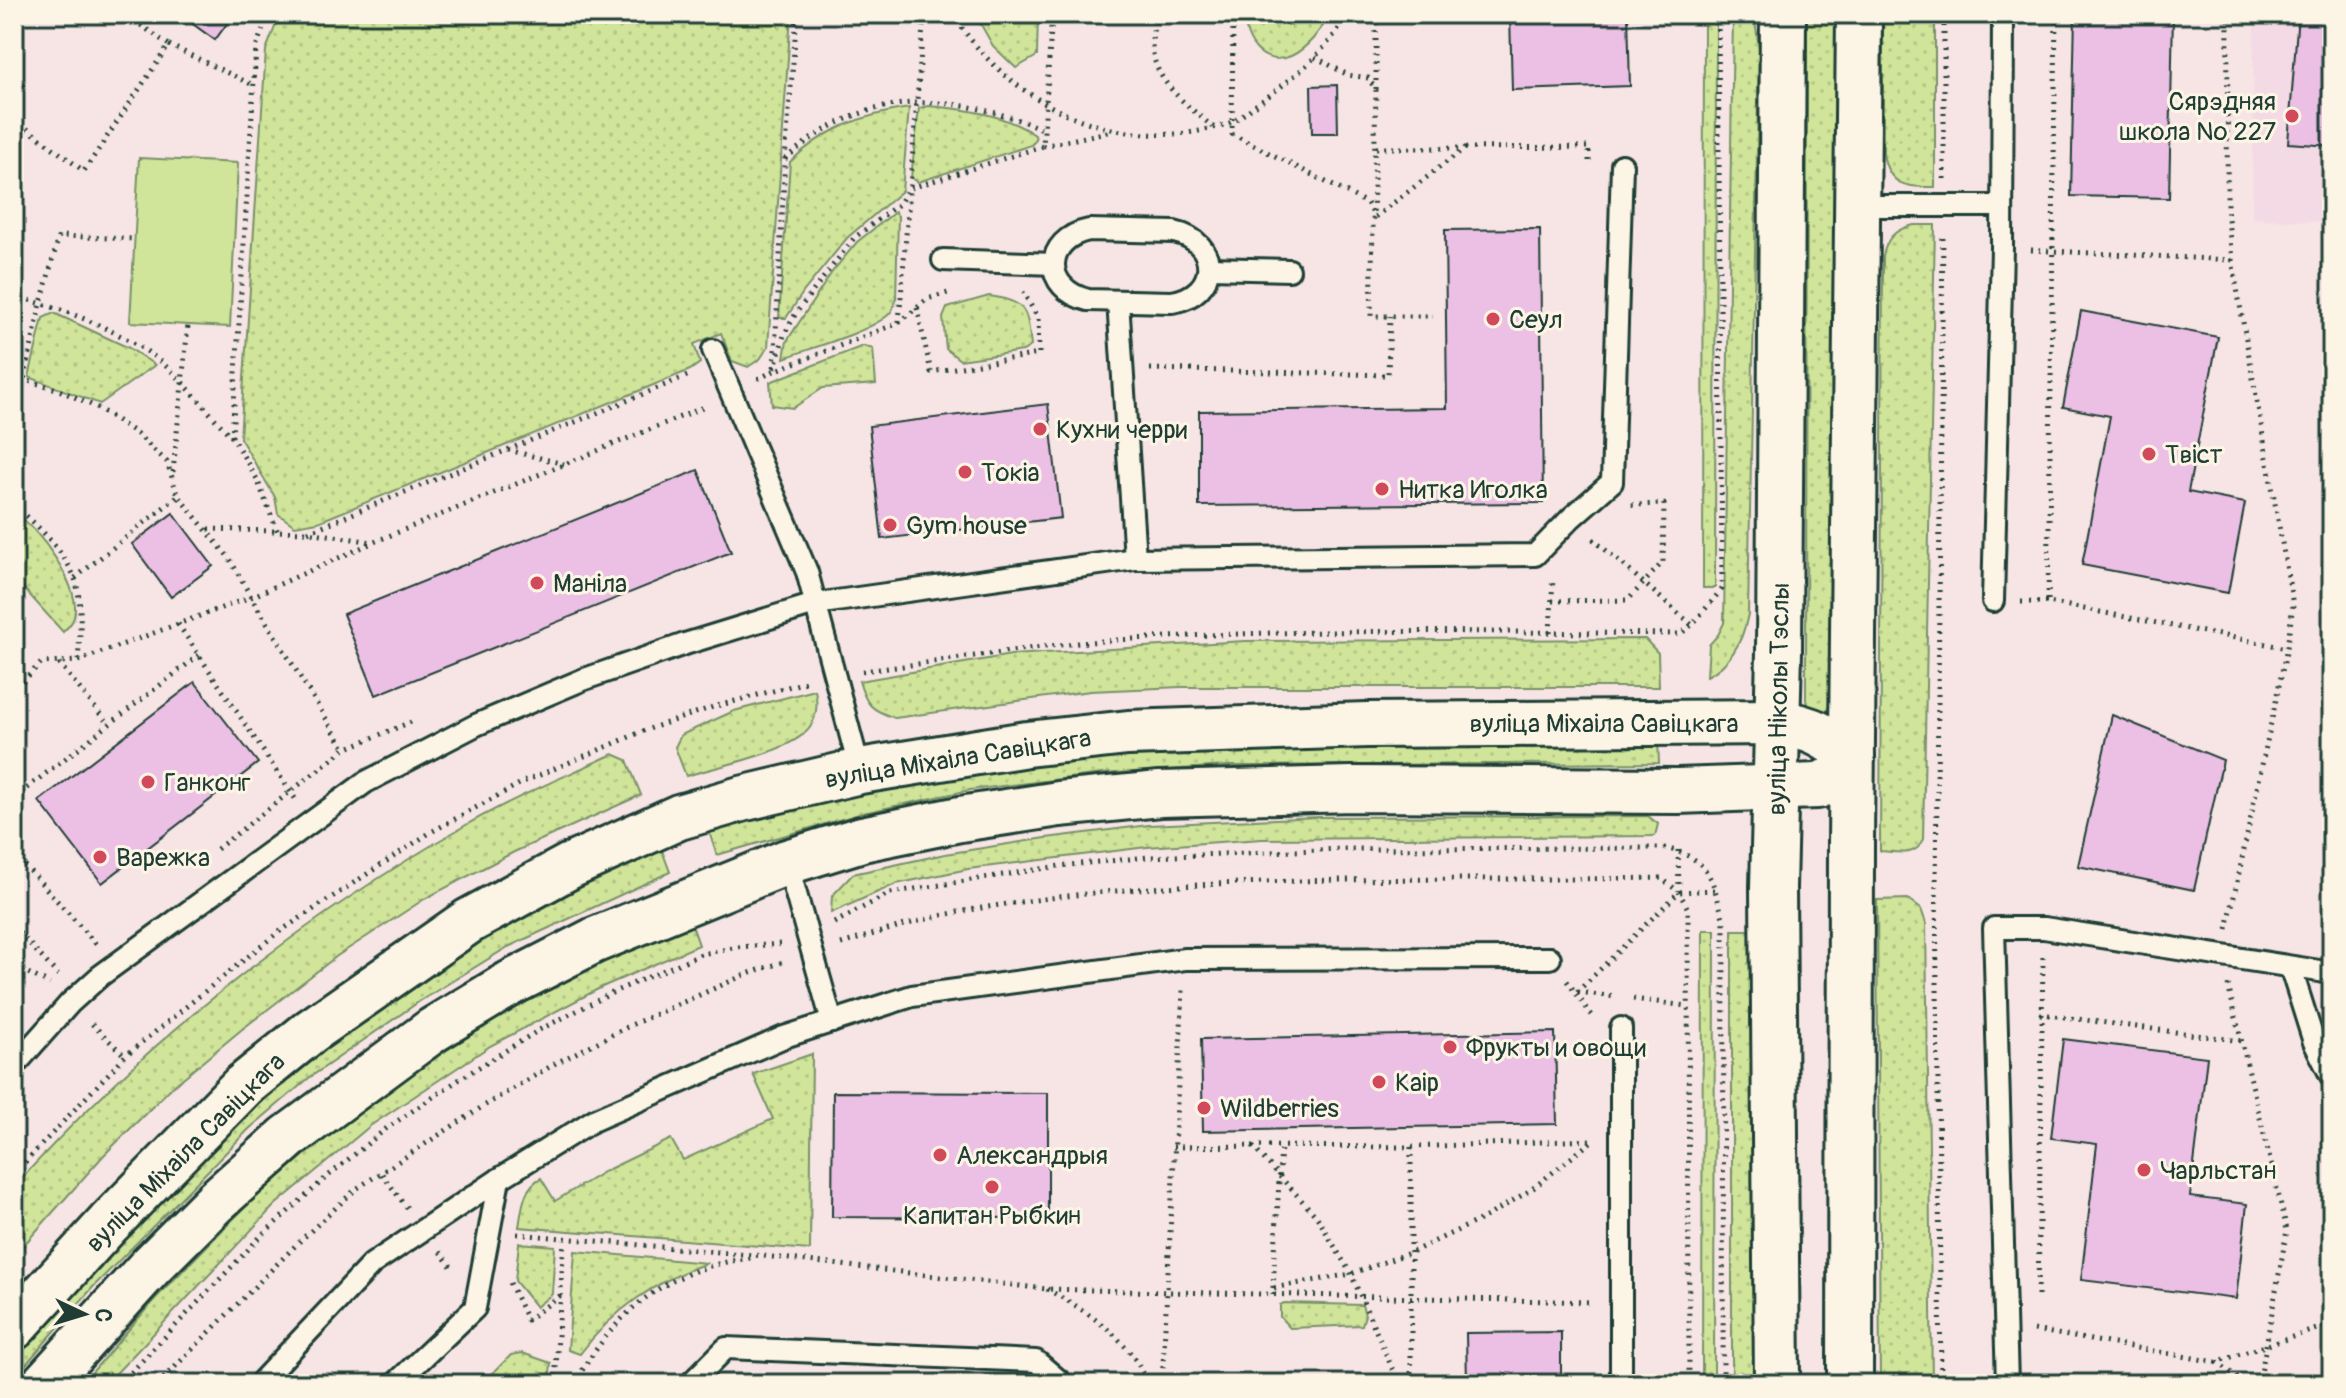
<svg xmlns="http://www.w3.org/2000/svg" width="2346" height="1398" viewBox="0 0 2346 1398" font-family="Pangolin,sans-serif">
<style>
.built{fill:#f4dae5}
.grass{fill:url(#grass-dots);stroke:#789167;stroke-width:2}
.pitch{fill:#d0e59a;stroke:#789167;stroke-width:2}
.building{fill:#ecc0e5;stroke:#1f3d34;stroke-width:2}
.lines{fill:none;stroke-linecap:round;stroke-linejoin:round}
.lane-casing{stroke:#1f3d34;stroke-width:26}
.secondary-casing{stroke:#1f3d34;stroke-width:50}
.path{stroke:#1f3d34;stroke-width:5;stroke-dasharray:2 6;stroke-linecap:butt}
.lane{stroke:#fcf5e5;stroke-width:20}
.secondary{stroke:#fcf5e5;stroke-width:44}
.poi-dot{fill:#d1495b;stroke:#fcf5e5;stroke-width:3}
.labels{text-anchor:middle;stroke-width:6;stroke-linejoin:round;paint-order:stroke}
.poi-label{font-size:26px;fill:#1f3d34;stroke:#fcf5e5;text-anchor:start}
.street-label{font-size:26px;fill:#1f3d34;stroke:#fcf5e5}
</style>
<defs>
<pattern id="grass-dots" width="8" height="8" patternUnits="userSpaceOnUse" patternTransform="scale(2)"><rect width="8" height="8" fill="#d0e59a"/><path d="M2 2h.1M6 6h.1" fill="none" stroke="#b2c585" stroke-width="1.8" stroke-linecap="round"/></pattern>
</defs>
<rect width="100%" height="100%" fill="#f7e5e5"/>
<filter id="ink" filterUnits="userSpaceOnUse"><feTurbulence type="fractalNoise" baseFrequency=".0125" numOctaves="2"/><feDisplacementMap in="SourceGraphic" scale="16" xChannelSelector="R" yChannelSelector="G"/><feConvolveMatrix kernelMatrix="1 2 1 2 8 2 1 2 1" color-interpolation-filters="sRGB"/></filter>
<g filter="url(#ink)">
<path class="built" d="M2254,14H2332V223L2252,218Z"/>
<g class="grass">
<path d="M280,14H791L768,347L760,359L748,367L732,361L721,333L694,344L700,363L690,370L318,522L295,526L278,514L275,497L240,438L266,50Z"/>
<path d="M975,14H1038L1037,56L1016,68L993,46Z"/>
<path d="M1245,14H1330C1322,29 1307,49 1291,56C1262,68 1243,40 1245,14Z"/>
<path d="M1704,14H1716L1715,588H1703Z"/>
<path d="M1733,14H1754L1759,48L1748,614C1743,640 1731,664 1707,676L1709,645L1718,635L1724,623Z"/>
<path d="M1807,14H1836L1835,699L1828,711L1820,713L1807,706L1806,699Z"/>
<path d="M1883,14H1935V187C1907,187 1889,187 1883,154Z"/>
<path d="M928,106C966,109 1004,114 1035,135L1036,140L1031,145L918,182L911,178L919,108Z"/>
<path d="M909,108L902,191L847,238L804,291L786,318H779L790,162C824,129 862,115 909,108Z"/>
<path d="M895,212L898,216L896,299C894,306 893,311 887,316C866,333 811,348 784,358L787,341L832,272L857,242Z"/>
<path d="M1914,225H1935L1923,839C1917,858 1897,852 1880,851L1883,257C1886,238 1895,229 1914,225Z"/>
<path d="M989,296C1028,301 1027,311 1031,346L1023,351L960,360L946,349L943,318L947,308Z"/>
<path d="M54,313L129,348L155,365L100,404L29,377L43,318Z"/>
<path d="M863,346L873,349L876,384L823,388L793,408L772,405L770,382Z"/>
<path d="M14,512C38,527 82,587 74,617C73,623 67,628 63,632L19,583L14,587Z"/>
<path d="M1645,639L1658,653L1659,687H1181L1090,691L895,718C871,710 866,705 859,681L1011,655L1245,641Z"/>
<path d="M815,690C818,703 817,721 807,731C784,754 718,766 686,776L675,747L681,735L734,711Z"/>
<path d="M1658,739L1659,763L1227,766L1102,774L970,790L863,813L717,855L708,829L840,790L1088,748Z"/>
<path d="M613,754L627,760L641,795L514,852L426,898L337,956L241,1030L171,1088L103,1156L14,1256V1187C142,1043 299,921 466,825C512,798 564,777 613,754Z"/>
<path d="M1648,816L1658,824L1655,836L1262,839L1147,847L968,869L896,884L831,913L832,896L853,874L945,854L1046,838L1149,825L1318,817Z"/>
<path d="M660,845L670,872L508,947L420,1001L309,1078L249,1129L177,1202L94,1286L14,1378V1358L65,1301L211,1151L268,1078L515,912Z"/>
<path d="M1908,899L1921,909L1926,923L1932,1384H1880L1877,900Z"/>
<path d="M692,925L699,945L602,987L490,1046L370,1126L275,1205L106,1384H82L155,1299L253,1199L321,1141L411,1074L502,1013L604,961Z"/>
<path d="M1703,930H1715L1714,1384H1702Z"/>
<rect x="1732" y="930" width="26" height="454"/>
<path d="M812,1054L810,1250L519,1227C522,1209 523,1187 541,1178L555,1201L605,1171L671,1139L683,1160L773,1119L753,1074Z"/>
<path d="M519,1243L555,1246L552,1294L536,1307L515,1281Z"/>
<path d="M575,1251L707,1263C654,1282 614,1309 580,1354L568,1350Z"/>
<path d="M1284,1303L1362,1305L1365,1315L1362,1325L1290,1328L1280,1317V1305Z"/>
<path d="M522,1353L551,1363L549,1384H482L511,1355Z"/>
</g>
<path class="pitch" d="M139,158L238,163L230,327L130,322Z"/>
<g class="building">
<path d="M179,14H234L215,40Z"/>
<path d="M1510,14H1628L1630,86L1512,90Z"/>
<path d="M2075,14H2173L2169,198L2071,196Z"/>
<path d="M2298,14H2332V146L2288,143Z"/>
<path d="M1337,85L1338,133H1312L1311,86Z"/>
<path d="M1540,229L1543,503L1199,506V411L1447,408L1445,230Z"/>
<path d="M2081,311L2218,337L2188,492L2245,503L2228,593L2082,565L2110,416L2063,407Z"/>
<path d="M1048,404L1061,518L882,539L869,426Z"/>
<path d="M698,470L731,552L376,695L343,614Z"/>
<path d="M173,513L213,566L171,597L132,544Z"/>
<path d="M195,682L258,763L102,883L39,801Z"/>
<path d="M2112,715L2223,760L2194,890L2078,866Z"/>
<path d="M1555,1032L1557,1124L1203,1131L1201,1039Z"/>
<path d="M2063,1039L2207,1057L2190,1197L2247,1204L2236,1299L2081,1280L2097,1144L2051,1138Z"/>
<path d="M833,1092L1048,1093V1218L832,1217Z"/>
<path d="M1561,1332V1384H1467L1466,1333Z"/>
</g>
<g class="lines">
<defs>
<g id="lane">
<path d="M1859,206H2002"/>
<path d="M1089,230L1174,232C1221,242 1219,295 1172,302L1088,300C1042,289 1043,239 1089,230Z"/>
<path d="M943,260L1054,264"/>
<path d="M1209,268L1289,270"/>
<path d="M1118,301L1135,559"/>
<path d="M713,350L807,572L860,771"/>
<path d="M1993,601L2002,248L2003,14"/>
<path d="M787,862L832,1022"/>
<path d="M2291,969L2314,1042L2332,1078"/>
<path d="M14,1066L70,1003L100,976L366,782L476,725L582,680L685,644L815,604L1135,559L1535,555L1571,518L1612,482L1622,165"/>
<path d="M259,1384L372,1264L499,1179L594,1120L784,1037L912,996L1185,959L1550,958"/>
<path d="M395,1384L475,1308L499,1179"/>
<path d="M690,1384L726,1348L1036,1361L1063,1384"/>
<path d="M1621,1384V1028"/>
<path d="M2007,1384L1994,928H2044L2332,973"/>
</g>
<g id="secondary">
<path d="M14,1327L109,1223L243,1086L311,1031L469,921L570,866L679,817L741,799L860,771L1027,744L1128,733L1367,725L1778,722C1811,728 1826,735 1852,757"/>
<path d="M44,1384L150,1267L215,1202L288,1137L433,1030L511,983L595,940L787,862L862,839L960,819L1059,804L1160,794L1352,789L1678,791L1818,786L1834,778L1852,757"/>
<path d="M1777,1384L1773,887L1779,652L1783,14"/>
<path d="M1850,1384L1851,842L1859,14"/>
</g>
</defs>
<use href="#lane" class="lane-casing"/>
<use href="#secondary" class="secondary-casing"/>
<g class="path">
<path d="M268,14L256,48L232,437L257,479L278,533"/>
<path d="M797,14L785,159L774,371L784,335L796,313L854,238L900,203L908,189L1043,146L1052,14"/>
<path d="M953,14C1009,106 1122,158 1227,124C1236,121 1245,113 1253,107C1289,82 1326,53 1348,14"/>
<path d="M1158,14C1137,69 1176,96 1213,127"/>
<path d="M1233,14L1232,134L1367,203L1375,217L1465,148H1376"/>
<path d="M2056,14L2048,602L2287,648"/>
<path d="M169,45L253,85"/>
<path d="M1315,57L1348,75L1368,78L1376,90L1371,316H1433"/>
<path d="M1376,89V14"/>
<path d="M14,119L84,171L169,45L125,14"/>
<path d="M1043,146L1112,131"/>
<path d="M1465,148L1589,147V166"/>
<path d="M785,159C866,88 950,91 1045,130"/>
<path d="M1944,179V14"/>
<path d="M2031,250L2232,260"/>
<path d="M14,296C63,308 132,334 169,369C192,390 210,415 232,437"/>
<path d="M917,308L931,372L1039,354L1038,318L1023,292"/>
<path d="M899,322L924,14"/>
<path d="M1150,369L1388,375L1390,316"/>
<path d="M14,377L57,389L98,408L137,434L167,462L178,496L230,559L251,597L346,751"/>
<path d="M758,379L774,371L899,323L927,299L951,292"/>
<path d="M14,425L41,303L59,236L134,239"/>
<path d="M508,450L564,464"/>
<path d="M173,472L188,325"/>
<path d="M14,506C35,521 66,554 75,579C83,605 80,634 78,661L41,663L14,690"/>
<path d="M208,529L308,532L373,542"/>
<path d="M308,532L692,374"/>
<path d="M1593,539L1692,625"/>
<path d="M75,578L178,496"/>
<path d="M1552,601L1628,600L1663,562L1664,504L1629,505"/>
<path d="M2021,602H2048"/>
<path d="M178,624L296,800"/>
<path d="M1550,633L1553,578"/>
<path d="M78,661L251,597L374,542L707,406"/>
<path d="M59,663L109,725"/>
<path d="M862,671C943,662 1022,647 1103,641C1295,627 1488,632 1680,634L1692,625L1722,589L1718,14"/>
<path d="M14,798L199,655"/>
<path d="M217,849L345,749L411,722"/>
<path d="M1678,850L1679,891"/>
<path d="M14,853L96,944"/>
<path d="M834,923L890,893L1059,866L1149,857L1342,849L1664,848C1712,858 1712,881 1724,921L1723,1384"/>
<path d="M14,927L58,975"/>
<path d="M2227,929L2287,648L2293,605L2232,260L2227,208L2228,14"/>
<path d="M841,944C882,932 923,918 964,911C1195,870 1428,882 1661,878L1679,892L1688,909L1689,1384"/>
<path d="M14,966L50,984"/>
<path d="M1567,981L1594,1018"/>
<path d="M2228,985L2287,1230L2259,1384"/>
<path d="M1577,992L1679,892L1715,890"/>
<path d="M1578,992L1615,997"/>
<path d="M1633,999L1687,1006"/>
<path d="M2040,1014L2242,1041"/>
<path d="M92,1024L125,1056"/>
<path d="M1252,1146L1411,1147L1592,1140"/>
<path d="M1173,1147L1252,1146L1317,1217L1351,1274L1399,1384"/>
<path d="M1411,1147V1384"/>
<path d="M14,1174L125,1056L276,934L431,832L523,782L646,730L713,707L806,682"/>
<path d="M382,1174L407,1208"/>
<path d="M517,1234L764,1256L1046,1289L1592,1302"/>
<path d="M440,1252L453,1269"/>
<path d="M510,1283L527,1320L561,1295"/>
<path d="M1273,1288L1281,1146"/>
<path d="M1047,1289C1092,1315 1126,1335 1149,1384"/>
<path d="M1273,1295V1288L1351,1274L1412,1252L1488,1216L1532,1189L1592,1141"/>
<path d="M2038,1295L2043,957"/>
<path d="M2034,1330L2216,1362L2332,1324"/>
<path d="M2217,1362L2247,1384"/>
<path d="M120,1384L262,1235L328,1176L387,1128L463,1077L539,1030L616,991L701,954L738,947L781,944"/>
<path d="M158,1384L301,1240L356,1189L482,1107L556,1063L631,1025L747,974L786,961"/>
<path d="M555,1384L564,1240"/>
<path d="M574,1384C616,1311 666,1268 751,1258"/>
<path d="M1162,1384L1183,990"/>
<path d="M1941,1384L1936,884L1943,233"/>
</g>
<use href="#lane" class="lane"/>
<use href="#secondary" class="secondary"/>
</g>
</g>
<g class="poi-dot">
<circle cx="2292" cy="116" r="8"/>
<circle cx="1493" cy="319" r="8"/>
<circle cx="1040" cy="429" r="8"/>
<circle cx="2149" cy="454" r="8"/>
<circle cx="965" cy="472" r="8"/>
<circle cx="1382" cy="489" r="8"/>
<circle cx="890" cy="525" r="8"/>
<circle cx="537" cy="583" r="8"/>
<circle cx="148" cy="782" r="8"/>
<circle cx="100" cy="857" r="8"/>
<circle cx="1450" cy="1047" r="8"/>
<circle cx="1379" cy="1082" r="8"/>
<circle cx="1204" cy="1108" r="8"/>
<circle cx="940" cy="1155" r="8"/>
<circle cx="2144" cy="1170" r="8"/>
<circle cx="992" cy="1187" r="8"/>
</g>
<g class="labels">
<g class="poi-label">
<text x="2276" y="110" text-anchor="end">Сярэдняя<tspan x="2276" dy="30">школа № 227</tspan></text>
<text x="1509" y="328">Сеул</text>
<text x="1056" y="438">Кухни черри</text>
<text x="2165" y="463">Твіст</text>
<text x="981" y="481">Токіа</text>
<text x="1398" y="498">Нитка Иголка</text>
<text x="906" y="534">Gym house</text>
<text x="553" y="592">Маніла</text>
<text x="164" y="791">Ганконг</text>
<text x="116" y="866">Варежка</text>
<text x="1466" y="1056">Фрукты и овощи</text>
<text x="1395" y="1091">Каір</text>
<text x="1220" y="1117">Wildberries</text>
<text x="956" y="1164">Александрыя</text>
<text x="2160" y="1179">Чарльстан</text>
<text x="992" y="1224" text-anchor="middle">Капитан Рыбкин</text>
</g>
<g class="street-label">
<text transform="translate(1778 699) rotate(-89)" y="9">вуліца Ніколы Тэслы</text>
<text x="1604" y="732">вуліца Міхаіла Савіцкага</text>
<text transform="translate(958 758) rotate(-9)" y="9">вуліца Міхаіла Савіцкага</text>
<text transform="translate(185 1152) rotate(-45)" y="9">вуліца Міхаіла Савіцкага</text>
</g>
</g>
<rect width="2346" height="1398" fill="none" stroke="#fcf5e5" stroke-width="48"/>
<rect x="24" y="24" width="2298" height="1350" fill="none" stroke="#1f3d34" stroke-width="3" filter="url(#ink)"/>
<g transform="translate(84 1314) rotate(94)" stroke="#fcf5e5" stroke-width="6" paint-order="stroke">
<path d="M0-6L14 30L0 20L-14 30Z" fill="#1f3d34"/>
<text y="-12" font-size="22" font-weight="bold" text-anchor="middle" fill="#1f3d34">С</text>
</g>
</svg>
